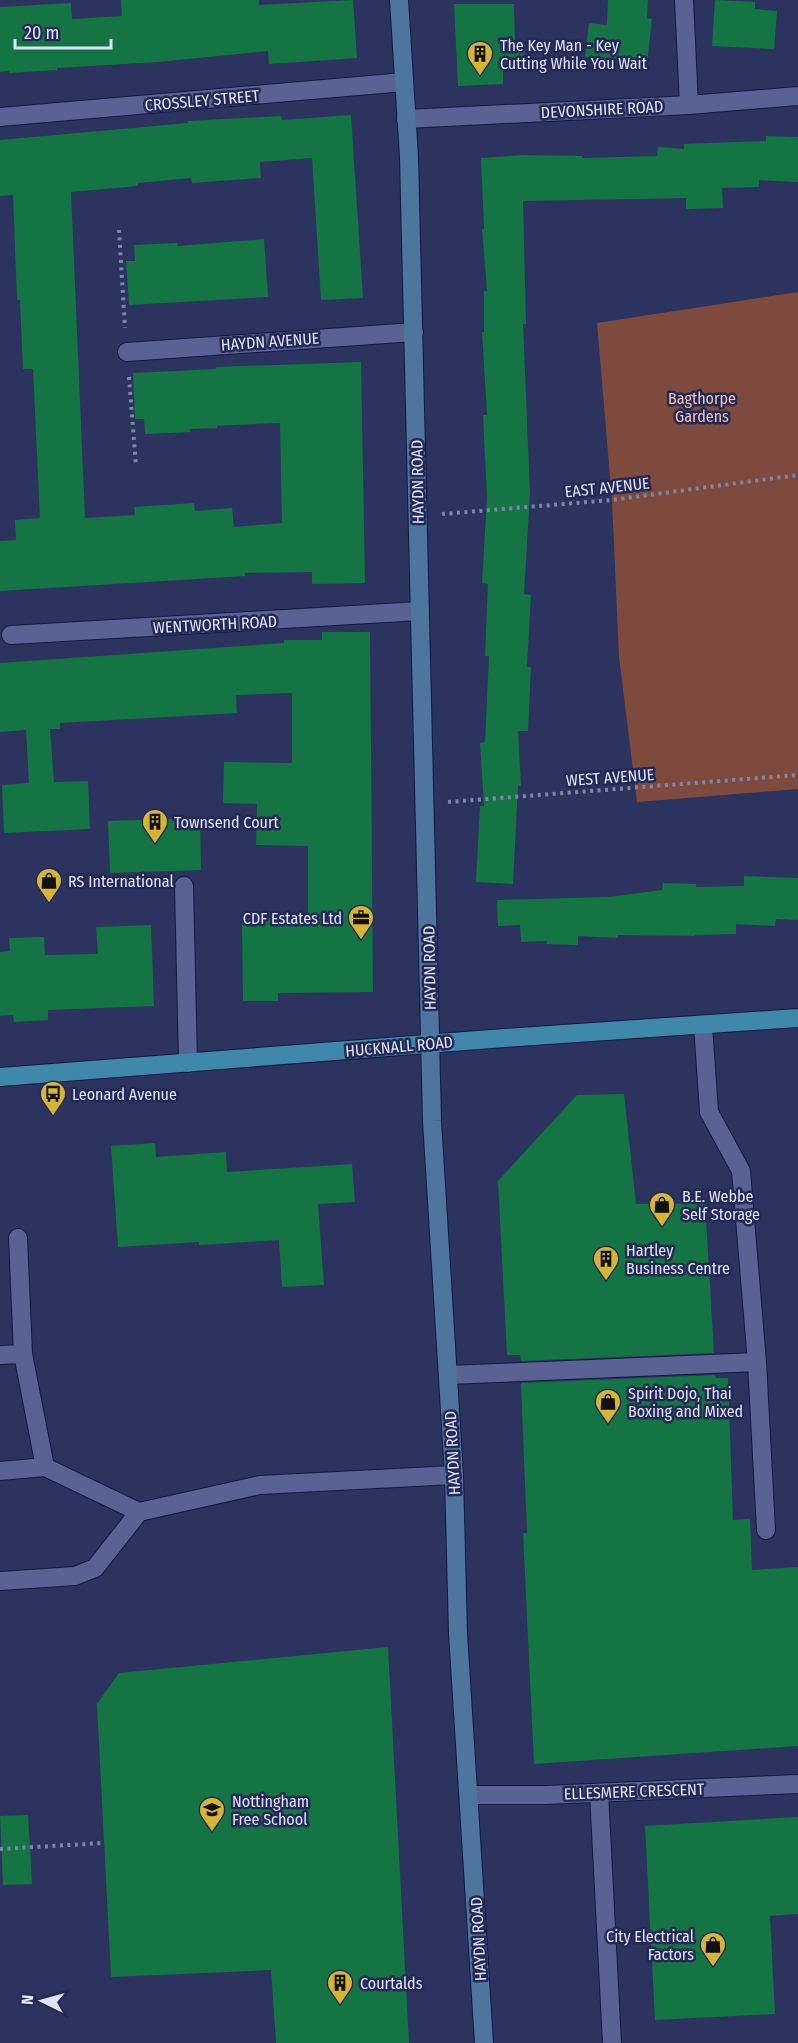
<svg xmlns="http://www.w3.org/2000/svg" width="798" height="2043" viewBox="0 0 798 2043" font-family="'Fira Sans Condensed',sans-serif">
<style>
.green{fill:#7e4a3d}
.building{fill:#157443}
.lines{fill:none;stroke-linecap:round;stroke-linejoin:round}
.lane-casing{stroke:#151943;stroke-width:20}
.street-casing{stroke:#151943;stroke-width:20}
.secondary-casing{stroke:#151943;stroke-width:20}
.primary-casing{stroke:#151943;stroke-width:20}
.path{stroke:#7f85a8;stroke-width:4;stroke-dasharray:3 4.5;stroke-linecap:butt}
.lane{stroke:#596292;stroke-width:18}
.street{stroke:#596292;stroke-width:18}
.secondary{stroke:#4d759e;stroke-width:18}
.primary{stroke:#4088a9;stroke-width:18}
.labels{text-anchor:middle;stroke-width:5;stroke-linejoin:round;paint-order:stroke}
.poi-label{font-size:16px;fill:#dfe4fb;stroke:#232954;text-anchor:start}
.street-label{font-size:16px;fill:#dfe4fb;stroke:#232954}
.park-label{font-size:16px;fill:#f5c4b8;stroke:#232954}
</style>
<rect width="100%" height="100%" fill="#2c335f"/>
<path class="green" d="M798,292V789L637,802L619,657L612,500L597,323Z"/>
<g class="building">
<path d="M121,0H259V5L353,0L357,58L269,64L268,51L158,62L57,68V70L9,73V71L0,72V7L71,3L72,19L122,16Z"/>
<path d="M608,0H648L647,18L652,19L647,64L585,57L589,23L607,25Z"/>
<path d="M715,0L755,2V9L777,11L774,49L712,46Z"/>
<path d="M454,4H514L515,41H524L525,68L503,69V84L458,86Z"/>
<path d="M351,115L363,298L321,300L312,158L260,162L261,178L192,183L191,178L138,183V186L71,192L85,518L135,515L134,507L194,503L195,511L232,508L234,527L282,523L280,423L232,425L217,426V428L190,429V432L145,434L144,419H135L133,373L216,369V367L361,362L365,583L312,584V572L245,573V576L0,591V541L16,540L15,520L40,518L33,369H23L20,300H17L13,195L0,196V140L188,123V121L281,116L282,120Z"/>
<path d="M766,136L798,137V182L759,180V187L722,188L723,208L686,209V198L523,201L526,324H523L530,494L524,594L531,595L527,667H531L528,731H518L521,786H518L513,884L476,882L480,806H484L480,743L485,742L489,656H485L488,584L482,583L487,498L483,415H487L482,332H484V291H487L482,229H484L481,158L523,155L582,156V158L657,156L658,147L684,149V144L766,141Z"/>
<path d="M264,239L268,297L129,305L126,261H135L134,245L177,243L178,246Z"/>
<path d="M322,632H370L373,992L278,993V1001H243L242,919L308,918V846L256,845L257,804L223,803L224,762L292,763V693L236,695L237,713L60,723V729H50L54,782L88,781L90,829L4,833L2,785L29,783L26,730L0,732V663L284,643V640H322Z"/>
<path d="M200,818L201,870L110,873L108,821Z"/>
<path d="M744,876L798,878V920L776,919L775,926L736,924V934L695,935V936L618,935V938L578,936V945L546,944L547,941L521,942L520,925L498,926L497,900L608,897L662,890L663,883L696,884V887L744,886Z"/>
<path d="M151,925L154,1006L48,1010V1020L14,1022L13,1015L0,1016V952L10,951L9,938L44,937L45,955L98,954L96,927Z"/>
<path d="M624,1094L636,1204L705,1203L714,1353L521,1361L520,1355H507L498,1181L577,1095Z"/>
<path d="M155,1143L156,1157L226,1152L227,1172L352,1164L355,1202L318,1204L324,1285L282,1287L279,1240L199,1245V1242L118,1247L111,1146Z"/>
<path d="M715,1375L716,1378H728L733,1520L750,1519L752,1570L798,1567V1746L534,1764L523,1533H527L521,1383Z"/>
<path d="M388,1647L409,2043H276L271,1970L111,1977L97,1704L119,1673Z"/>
<path d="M28,1815L32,1884L3,1885L0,1816Z"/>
<path d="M798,1817V1914L770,1916L775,2014L655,2020L645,1826Z"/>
</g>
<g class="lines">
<defs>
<g id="lane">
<path d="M184,886L188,1063"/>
<path d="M703,1025L709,1112L741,1171L757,1362L766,1530"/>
<path d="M18,1238L23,1354"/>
<path d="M0,1355L23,1354L45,1467L139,1512L260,1485L454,1475"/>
<path d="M448,1375L757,1362"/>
<path d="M0,1471L45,1467"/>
<path d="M0,1581L75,1576L95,1568L139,1512"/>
<path d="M599,1793L612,2043"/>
</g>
<g id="street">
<path d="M684,0L689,105"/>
<path d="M0,117L404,82"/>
<path d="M406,119L689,105L798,96"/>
<path d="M127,352L414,332"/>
<path d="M11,635L420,611"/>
<path d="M469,1795H546L798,1784"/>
</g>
<path id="secondary" d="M399,0L409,157L432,1121L454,1475L458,1634L484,2043"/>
<path id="primary" d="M0,1077L504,1038L798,1018"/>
</defs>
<use href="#lane" class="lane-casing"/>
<use href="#street" class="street-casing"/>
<use href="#secondary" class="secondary-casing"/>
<use href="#primary" class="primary-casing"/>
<g class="path">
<path d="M119,230L125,328"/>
<path d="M129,377L136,466"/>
<path d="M442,514L612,500L798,475"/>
<path d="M448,802L798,775"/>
<path d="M0,1849L103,1843"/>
</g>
<use href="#lane" class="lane"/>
<use href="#street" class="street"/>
<use href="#secondary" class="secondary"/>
<use href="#primary" class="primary"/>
</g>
<defs>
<symbol id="building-pin" viewBox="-11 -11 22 30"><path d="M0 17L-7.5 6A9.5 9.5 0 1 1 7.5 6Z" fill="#d5b535" stroke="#232954"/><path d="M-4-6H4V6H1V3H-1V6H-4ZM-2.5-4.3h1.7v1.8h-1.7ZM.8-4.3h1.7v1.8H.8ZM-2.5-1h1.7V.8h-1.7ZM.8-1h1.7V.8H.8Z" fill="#111"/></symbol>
<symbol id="shop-pin" viewBox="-11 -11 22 30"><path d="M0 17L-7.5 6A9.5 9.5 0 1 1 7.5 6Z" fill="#d5b535" stroke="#232954"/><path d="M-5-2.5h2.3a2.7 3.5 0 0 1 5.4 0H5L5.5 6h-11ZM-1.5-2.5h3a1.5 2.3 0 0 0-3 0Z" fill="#111"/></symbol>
<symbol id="office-pin" viewBox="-11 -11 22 30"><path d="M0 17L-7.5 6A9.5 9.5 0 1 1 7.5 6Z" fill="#d5b535" stroke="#232954"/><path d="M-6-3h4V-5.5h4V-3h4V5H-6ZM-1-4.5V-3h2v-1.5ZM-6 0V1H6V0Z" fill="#111"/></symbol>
<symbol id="bus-pin" viewBox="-11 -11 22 30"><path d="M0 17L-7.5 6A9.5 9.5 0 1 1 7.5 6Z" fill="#d5b535" stroke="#232954"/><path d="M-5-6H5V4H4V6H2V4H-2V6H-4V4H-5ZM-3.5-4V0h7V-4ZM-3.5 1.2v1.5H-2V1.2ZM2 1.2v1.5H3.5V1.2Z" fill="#111"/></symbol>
<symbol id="school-pin" viewBox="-11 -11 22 30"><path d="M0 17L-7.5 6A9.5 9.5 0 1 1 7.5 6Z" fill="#d5b535" stroke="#232954"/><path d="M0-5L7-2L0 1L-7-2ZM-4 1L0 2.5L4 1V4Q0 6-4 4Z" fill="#111"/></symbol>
</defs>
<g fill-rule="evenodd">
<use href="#building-pin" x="465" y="39" width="30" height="40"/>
<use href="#building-pin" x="140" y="807" width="30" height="40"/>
<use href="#shop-pin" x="34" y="866" width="30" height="40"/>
<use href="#office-pin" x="346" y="903" width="30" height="40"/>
<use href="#bus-pin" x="38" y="1079" width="30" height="40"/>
<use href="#shop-pin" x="647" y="1190" width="30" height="40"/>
<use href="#building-pin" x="591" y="1244" width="30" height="40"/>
<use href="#shop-pin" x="593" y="1387" width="30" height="40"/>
<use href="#school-pin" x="197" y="1795" width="30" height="40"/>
<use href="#shop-pin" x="698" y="1930" width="30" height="40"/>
<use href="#building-pin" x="325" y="1968" width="30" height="40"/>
</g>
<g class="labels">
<g class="poi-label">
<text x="500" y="51">The Key Man - Key<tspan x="500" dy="18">Cutting While You Wait</tspan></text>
<text x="174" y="828">Townsend Court</text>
<text x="68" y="887">RS International</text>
<text x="342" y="924" text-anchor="end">CDF Estates Ltd</text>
<text x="72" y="1100">Leonard Avenue</text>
<text x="682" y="1202">B.E. Webbe<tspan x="682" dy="18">Self Storage</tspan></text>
<text x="626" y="1256">Hartley<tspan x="626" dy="18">Business Centre</tspan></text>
<text x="628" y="1399">Spirit Dojo, Thai<tspan x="628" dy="18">Boxing and Mixed</tspan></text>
<text x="232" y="1807">Nottingham<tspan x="232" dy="18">Free School</tspan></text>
<text x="694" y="1942" text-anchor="end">City Electrical<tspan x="694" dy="18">Factors</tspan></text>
<text x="360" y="1989">Courtalds</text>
</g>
<g class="street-label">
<text transform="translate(202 100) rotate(-5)" y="6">CROSSLEY STREET</text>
<text transform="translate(602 109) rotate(-3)" y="6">DEVONSHIRE ROAD</text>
<text transform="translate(270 341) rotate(-4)" y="6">HAYDN AVENUE</text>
<text transform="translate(417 482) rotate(-91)" y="6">HAYDN ROAD</text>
<text transform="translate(607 487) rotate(-6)" y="6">EAST AVENUE</text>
<text transform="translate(215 624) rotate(-3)" y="6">WENTWORTH ROAD</text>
<text transform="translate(610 777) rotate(-4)" y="6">WEST AVENUE</text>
<text transform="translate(429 968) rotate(-91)" y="6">HAYDN ROAD</text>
<text transform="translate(399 1046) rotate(-5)" y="6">HUCKNALL ROAD</text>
<text transform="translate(452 1453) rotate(-93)" y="6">HAYDN ROAD</text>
<text transform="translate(634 1791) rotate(-2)" y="6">ELLESMERE CRESCENT</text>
<text transform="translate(478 1939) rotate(-93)" y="6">HAYDN ROAD</text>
</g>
<g class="park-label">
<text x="702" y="404">Bagthorpe<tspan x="702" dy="18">Gardens</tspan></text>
</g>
</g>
<g transform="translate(42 2001) rotate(275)" stroke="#232954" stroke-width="4.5" paint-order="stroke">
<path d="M0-4.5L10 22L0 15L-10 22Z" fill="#dfe4fb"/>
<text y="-9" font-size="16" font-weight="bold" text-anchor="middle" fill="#dfe4fb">N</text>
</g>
<path d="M15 39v9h96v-9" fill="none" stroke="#dfe4fb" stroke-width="3"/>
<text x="24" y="39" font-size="18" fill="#dfe4fb" stroke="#232954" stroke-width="4.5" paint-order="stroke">20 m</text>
</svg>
